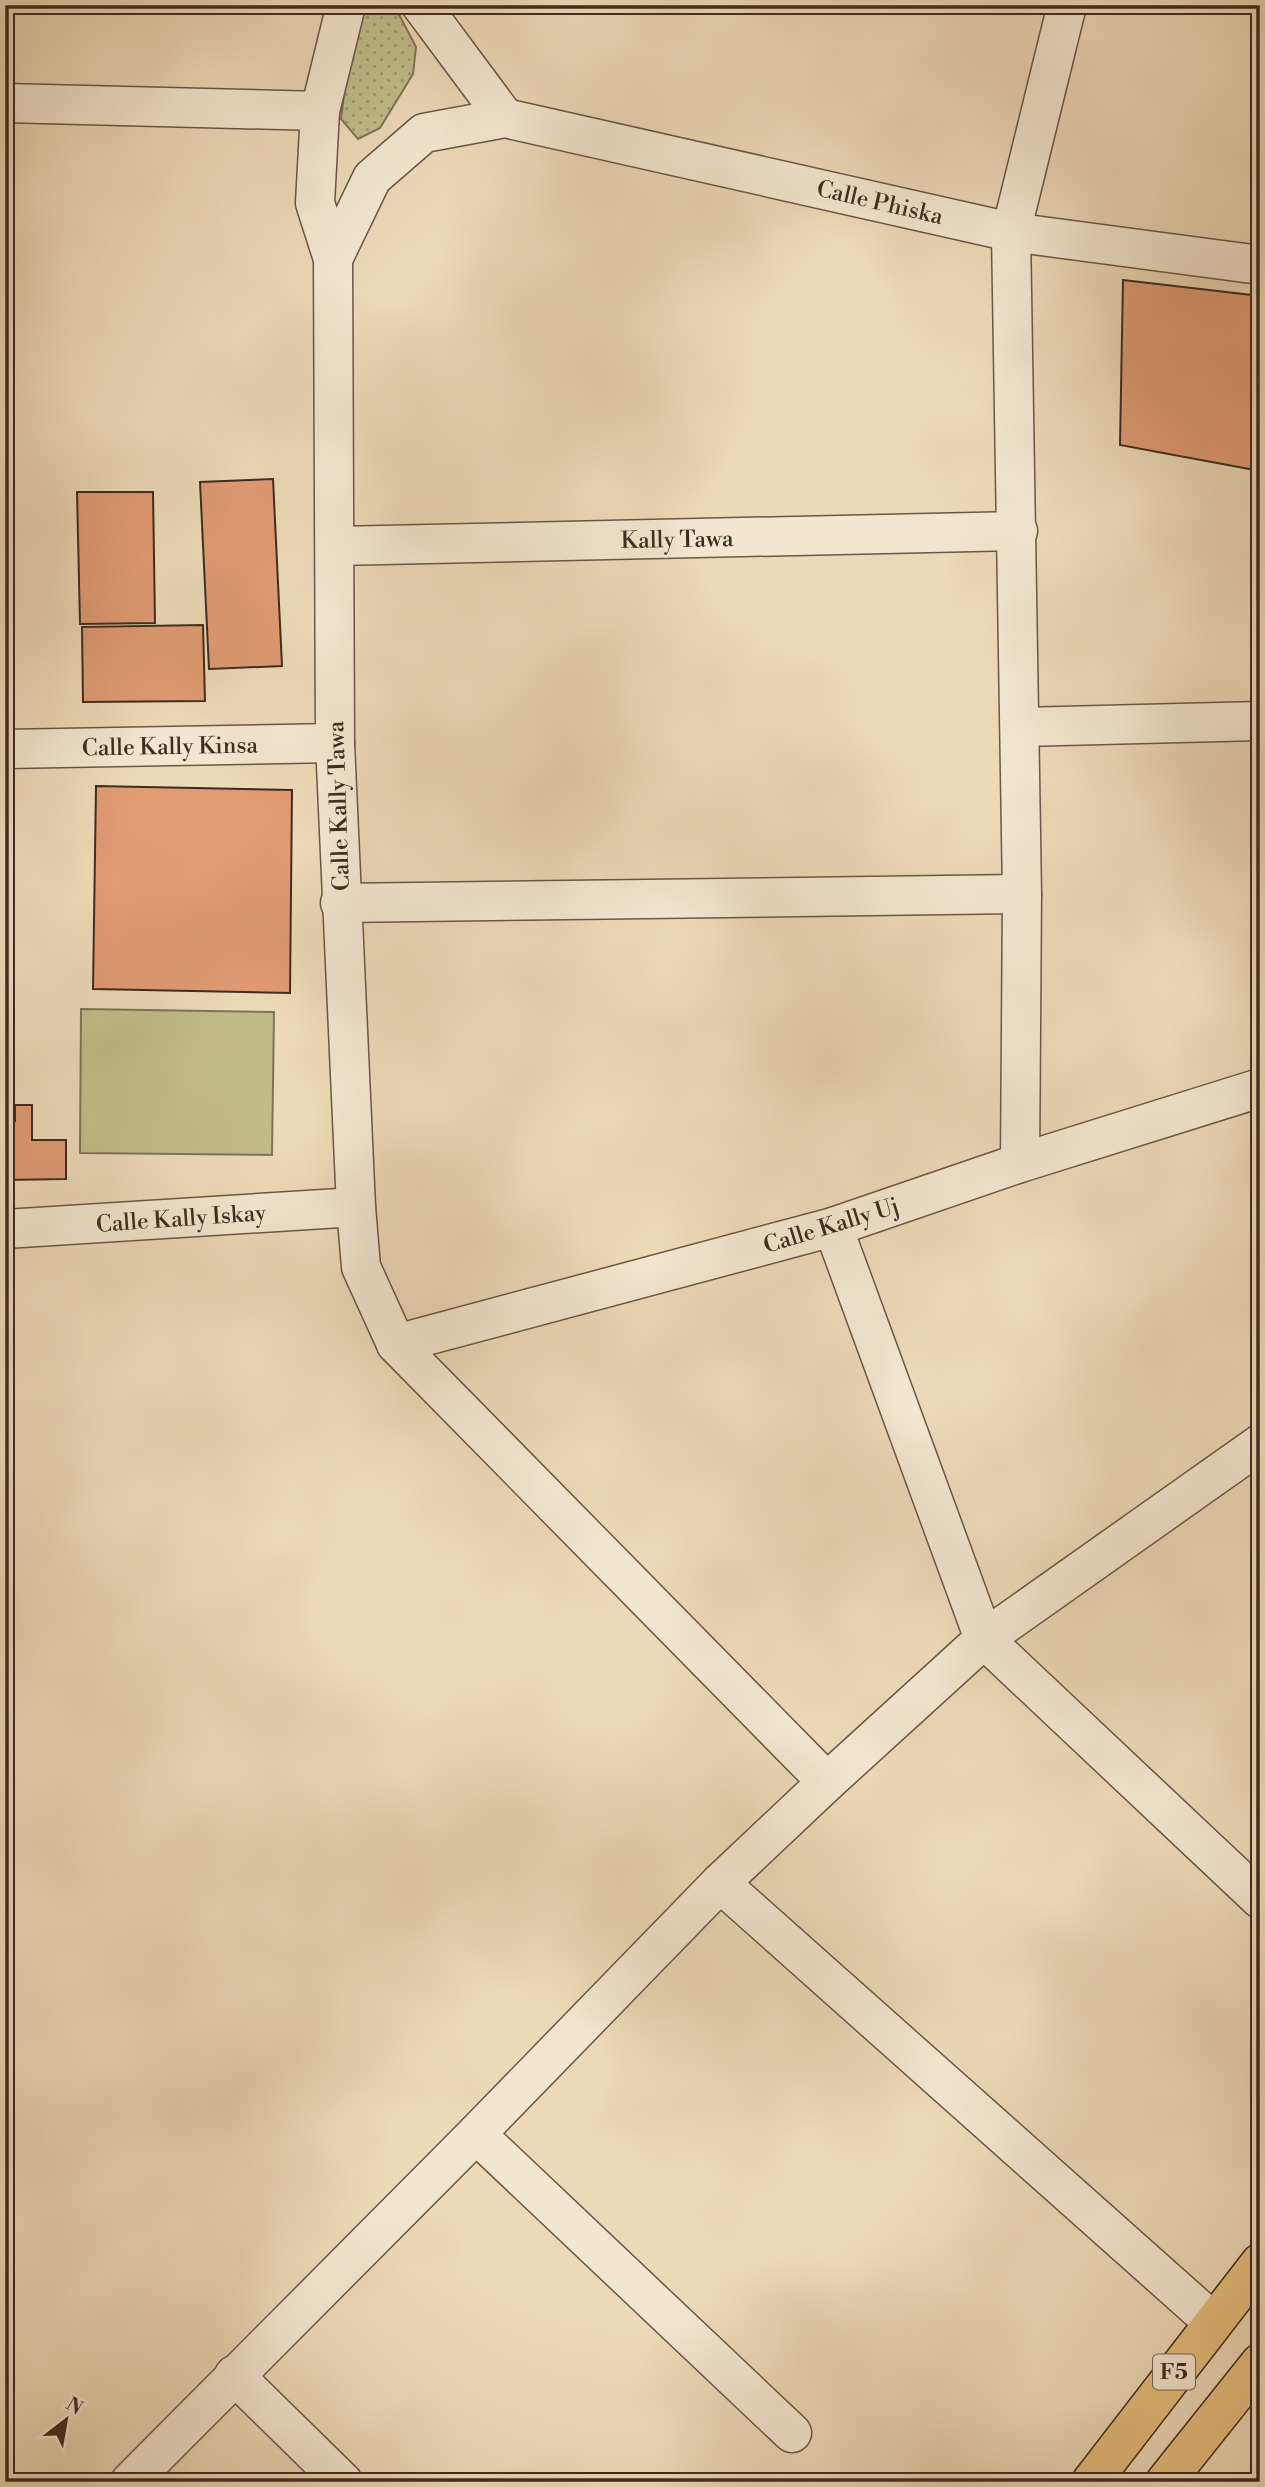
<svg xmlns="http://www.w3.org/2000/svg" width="1265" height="2487" viewBox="0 0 1265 2487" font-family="'Libre Bodoni',serif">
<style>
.grass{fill:url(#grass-dots);stroke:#7f7454;stroke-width:2}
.garden{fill:#c0bc89;stroke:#7f7454;stroke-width:2}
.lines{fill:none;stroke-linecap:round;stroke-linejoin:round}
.stream{stroke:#758178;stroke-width:12}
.building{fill:#e09b73;stroke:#3e2c20;stroke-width:2}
.minor-casing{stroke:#6a5746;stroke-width:41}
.trunk-casing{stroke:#3e2c20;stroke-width:41}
.minor{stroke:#f3e6d0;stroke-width:38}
.trunk{stroke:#e6bc7c;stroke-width:38}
.labels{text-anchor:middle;stroke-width:6;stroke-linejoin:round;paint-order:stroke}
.shield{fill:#f3e6d0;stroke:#746455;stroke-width:2}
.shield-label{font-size:21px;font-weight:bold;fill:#3e2c20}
.street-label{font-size:23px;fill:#3e2c20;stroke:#f3e6d0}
</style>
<defs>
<pattern id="grass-dots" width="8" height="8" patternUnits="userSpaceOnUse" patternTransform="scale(1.75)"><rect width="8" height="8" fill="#c0bc89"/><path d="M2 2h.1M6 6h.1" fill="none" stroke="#9d9970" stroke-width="1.8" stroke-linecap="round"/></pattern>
</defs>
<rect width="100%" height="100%" fill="#ecd9b7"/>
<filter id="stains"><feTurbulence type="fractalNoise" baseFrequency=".00286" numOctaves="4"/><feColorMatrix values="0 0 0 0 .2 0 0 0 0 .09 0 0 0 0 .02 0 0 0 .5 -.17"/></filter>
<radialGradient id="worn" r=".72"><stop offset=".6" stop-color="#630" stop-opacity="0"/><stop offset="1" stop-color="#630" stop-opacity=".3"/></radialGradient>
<path class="grass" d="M355,5H394L416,47L413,74L380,128L358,139L341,119Z"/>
<path class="garden" d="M81,1009L274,1012L272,1155L80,1153Z"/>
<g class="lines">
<path class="stream" d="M109,5V6"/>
</g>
<g class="building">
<path d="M1123,280L1260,296V471L1120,445Z"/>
<path d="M273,479L282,666L209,669L200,482Z"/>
<path d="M77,492H153L155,623L80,624Z"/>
<path d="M203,625L205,701L83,702L82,627Z"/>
<path d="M96,786L292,790L290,993L93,989Z"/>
<path d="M15,1105H32V1140H66V1179L5,1180V1121H15Z"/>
</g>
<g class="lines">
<defs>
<g id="minor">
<path d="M346,5L320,111L315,203L333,259L335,743L356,1207L361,1267L396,1344L827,1782"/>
<path d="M421,5L505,118"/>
<path d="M5,103L320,111"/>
<path d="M333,259L372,178L424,133L505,118L1011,232L1260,265"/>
<path d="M336,546L1018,531"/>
<path d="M1021,727L1260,721"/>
<path d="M5,749L335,743"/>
<path d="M340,903L1022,894"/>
<path d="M1020,1163L1022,894L1011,232L1067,5"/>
<path d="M833,1227L984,1639L1260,1899"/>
<path d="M5,1229L356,1207"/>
<path d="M396,1344L833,1227L1020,1163L1260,1088"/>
<path d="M720,1883L1212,2321"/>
<path d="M476,2134L792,2433"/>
<path d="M234,2375L343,2482"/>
<path d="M130,2482L476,2134L720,1883L827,1782L984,1639L1260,1444"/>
</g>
<g id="trunk">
<path d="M1091,2482L1260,2263"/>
<path d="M1165,2482L1260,2363"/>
</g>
</defs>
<use href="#minor" class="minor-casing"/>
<use href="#trunk" class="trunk-casing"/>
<use href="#minor" class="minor"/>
<use href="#trunk" class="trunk"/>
</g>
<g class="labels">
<rect class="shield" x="1153" y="2354.5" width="42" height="35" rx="5"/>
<g class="shield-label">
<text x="1174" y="2379">F5</text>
</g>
<g class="street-label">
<text transform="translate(880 202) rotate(13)" y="8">Calle Phiska</text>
<text transform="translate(677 539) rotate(-1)" y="8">Kally Tawa</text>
<text transform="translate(170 746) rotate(-1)" y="8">Calle Kally Kinsa</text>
<text transform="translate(338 806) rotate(-92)" y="8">Calle Kally Tawa</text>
<text transform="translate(181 1218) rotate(-4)" y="8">Calle Kally Iskay</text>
<text transform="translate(831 1225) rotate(-17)" y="8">Calle Kally Uj</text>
</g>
</g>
<rect width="1265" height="2487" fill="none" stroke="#ecd9b7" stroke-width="28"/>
<rect x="7" y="7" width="1251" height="2473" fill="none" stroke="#3e2c20" stroke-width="3.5"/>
<rect x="14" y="14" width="1237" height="2459" fill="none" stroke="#3e2c20" stroke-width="2"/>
<g transform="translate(66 2420) rotate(31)" stroke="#f3e6d0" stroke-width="5" paint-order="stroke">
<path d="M0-5L12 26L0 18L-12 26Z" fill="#3e2c20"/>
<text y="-10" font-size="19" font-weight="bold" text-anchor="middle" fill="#3e2c20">N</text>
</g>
<rect width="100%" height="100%" filter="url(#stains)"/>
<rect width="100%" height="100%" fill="url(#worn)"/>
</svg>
